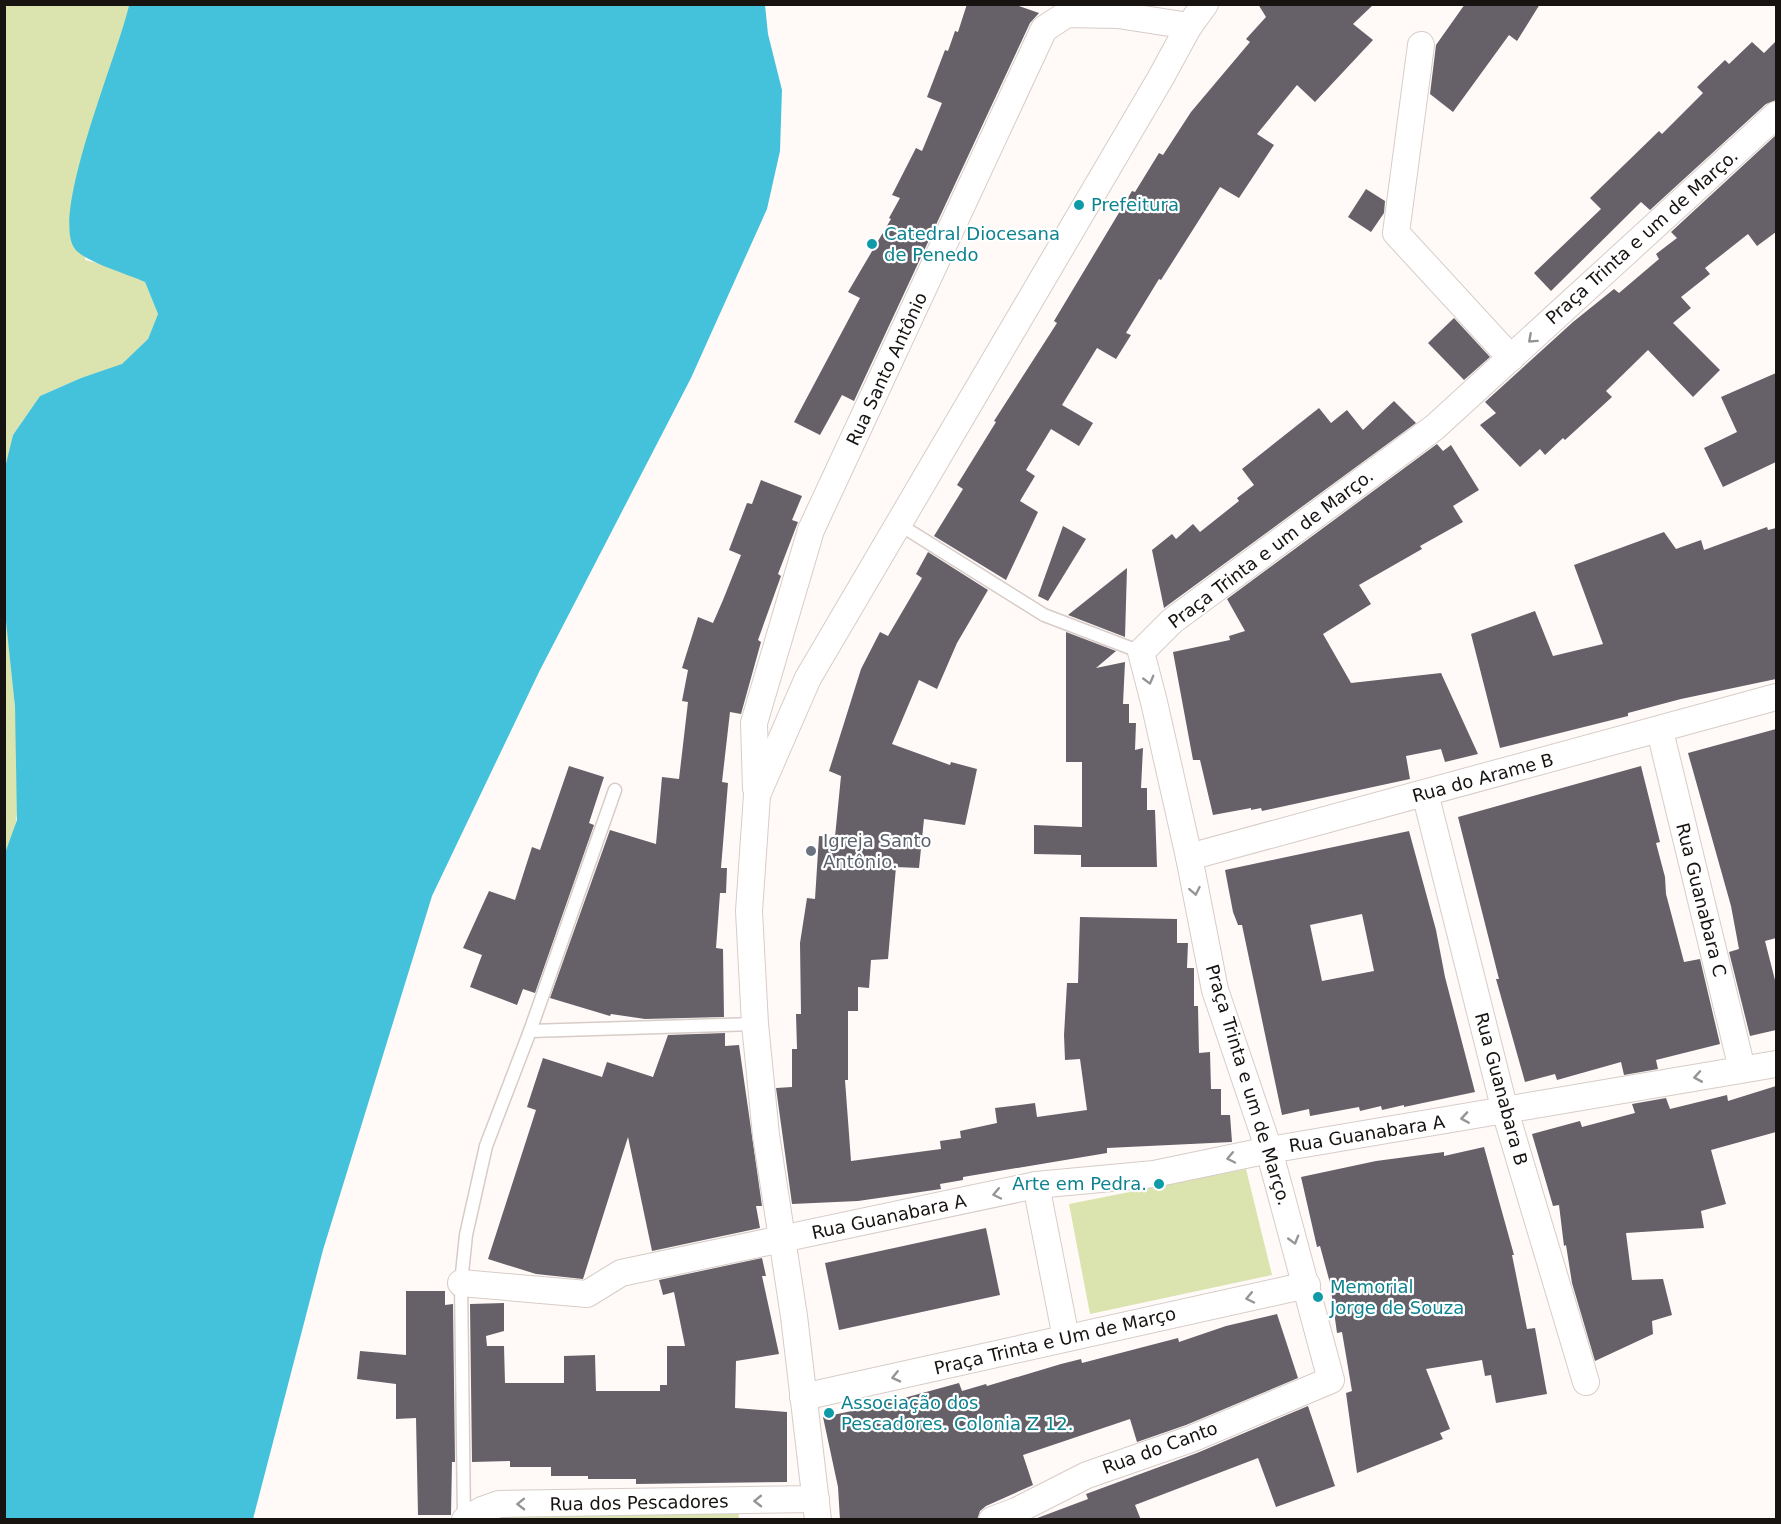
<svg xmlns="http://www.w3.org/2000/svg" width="1781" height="1524" viewBox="0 0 1781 1524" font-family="'DejaVu Sans',sans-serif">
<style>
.green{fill:#dbe4af}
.water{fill:#44c2dc}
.building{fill:#666068;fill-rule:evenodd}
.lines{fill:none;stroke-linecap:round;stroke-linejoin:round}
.lane-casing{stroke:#d7ccc7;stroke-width:15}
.street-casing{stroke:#d7ccc7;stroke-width:28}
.lane{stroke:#fff;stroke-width:12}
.street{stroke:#fff;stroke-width:26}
.oneway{stroke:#979594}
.culture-dot{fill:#0f9aa8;stroke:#fff;stroke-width:2}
.worship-dot{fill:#6b7280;stroke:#fff;stroke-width:2}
.labels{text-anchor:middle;stroke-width:4.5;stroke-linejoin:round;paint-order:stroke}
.culture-label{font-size:18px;fill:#0d838f;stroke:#fff;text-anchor:start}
.street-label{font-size:18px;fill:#171311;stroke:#fff}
.worship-label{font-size:18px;fill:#5b616d;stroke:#fff;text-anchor:start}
</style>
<rect width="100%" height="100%" fill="#fffaf8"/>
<g class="green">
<path d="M5,5H129L85,260L109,266L145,282L158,314L148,339L122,365L81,378L40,396L13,435L5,472Z"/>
<path d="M4,604C9,649 33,825 5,855Z"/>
<path d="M1246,1169L1272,1275L1090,1314L1069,1204Z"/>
<path d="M738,1505L739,1519L484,1520V1512Z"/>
</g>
<path class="water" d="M129,5H765L768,34L782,90L780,151L767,209L691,378L539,672L432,896L323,1250L253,1519H5L4,856L17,820L15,707L4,603V472L13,435L40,396L81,378L122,364L148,339L158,314L145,282C128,274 85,262 75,249C49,215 120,50 129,5Z"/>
<g class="building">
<path d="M967,4H1013L1039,13L1030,23L854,401L842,395L820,435L794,422L860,298L848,292L891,219L889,218L900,198L892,195L916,148L922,151L942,103L927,97L945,50L948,51L955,31L958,32Z"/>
<path d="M1258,4H1374L1353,24L1373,40L1315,102L1297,85L1257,134L1274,145L1239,198L1220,187L1161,280L1159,279L1126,333L1131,335L1116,359L1097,348L1062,405L1093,423L1079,446L1051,429L1026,470L1035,476L1020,501L1038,512L1006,580L934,536L963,489L957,485L996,422L994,421L1057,323L1054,321L1132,191L1135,192L1159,153L1163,155L1191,112L1250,42L1246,39L1266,17Z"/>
<path d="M1465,4H1540L1517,41L1509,35L1453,112L1430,94L1436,45Z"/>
<path d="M1776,41V100L1766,104L1650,210L1641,202L1551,291L1534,273L1601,209L1590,198L1659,131L1662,134L1703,93L1697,87L1725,60L1729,64L1752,42L1764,53Z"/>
<path d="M1776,135V232L1757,246L1748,234L1705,268L1710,274L1681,297L1691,308L1673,323L1720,370L1693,397L1648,350L1606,391L1612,397L1565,440L1563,438L1545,455L1540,449L1520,467L1480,425L1496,413L1485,402L1573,322L1614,289L1619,293L1659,259L1656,254L1677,238L1671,232Z"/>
<path d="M1366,189L1385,201L1384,213L1371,232L1348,217Z"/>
<path d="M1454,318L1490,357L1464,380L1428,343Z"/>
<path d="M1776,373V462L1723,487L1704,448L1737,432L1721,397Z"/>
<path d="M1394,401L1416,423L1164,608L1152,550L1172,534L1176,539L1193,524L1200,532L1239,501L1237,498L1254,485L1242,469L1319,408L1331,423L1347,410L1363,430Z"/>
<path d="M1437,444L1443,451L1451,445L1479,490L1453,506L1463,522L1420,546L1422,549L1359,585L1371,604L1323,634L1351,683L1441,673L1478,754L1445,762L1441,749L1406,756L1410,779L1262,811L1261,808L1251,810V808L1213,815L1200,760H1193L1173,652L1230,640L1229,636L1245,631L1227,599Z"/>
<path d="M761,480L802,496L792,520L798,522L778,574L781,576L758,640L761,642L741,714L730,712L722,782L728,783L721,868H727L726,893H720L716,948L723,949L724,1017L645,1019L611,1014L610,1016L550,998L610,830L656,844L662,777L679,779L688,702L682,701L688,670L682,668L698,617L713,623L723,600L741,555L729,550L747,503L752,504Z"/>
<path d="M1063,526L1086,539L1048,601L1038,596Z"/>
<path d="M1767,527L1768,530L1776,528V679L1681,699L1628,713V716L1500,748L1471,634L1535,611L1553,656L1603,644L1574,565L1664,532L1676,549L1701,540L1704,550Z"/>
<path d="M928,552L988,590L957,643L937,689L919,680L892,744L950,765L951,762L977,769L965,825L924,819L919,868L896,867L888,959L871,960L869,988L858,987V1011H848V1080H845L851,1161L941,1149L940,1141L961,1138L960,1131L997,1123L995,1108L1035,1103L1037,1117L1087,1110L1080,1059L1065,1060L1064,1035L1067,983H1078L1080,917L1177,919V943H1188L1187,968H1194V1006H1198L1199,1053L1210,1052L1211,1089H1221V1115H1230L1232,1142L1107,1148V1153L963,1177V1180L940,1184L941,1189L858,1201L792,1204L776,1088L792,1087V1049H797L796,1014H801L800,943L807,898L815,899L819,836L835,837L841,776L829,771L861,669L880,632L888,636L922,578L916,574Z"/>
<path d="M1127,568L1125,637L1068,615Z"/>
<path d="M1066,632L1116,651L1096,668L1125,662L1123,704H1129V723H1136L1135,750L1143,748L1141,788H1147V810H1155L1157,867H1081V855L1034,854V825L1082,827V762H1066Z"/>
<path d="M1776,729V938L1765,941L1776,984V1030L1750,1036L1729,952L1739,949L1731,906L1688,753Z"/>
<path d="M569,766L604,777L589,823L594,825L535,993L523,989L517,1005L470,987L482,955L463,948L489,891L515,900L532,847L540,850Z"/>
<path d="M1641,766L1660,842L1656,843L1665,877L1666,894L1684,962L1700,959L1720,1044L1656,1060L1658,1069L1624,1075L1621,1062L1557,1080L1555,1074L1525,1082L1496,979H1499L1458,817Z"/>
<path d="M1409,831L1436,930L1445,977L1475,1092L1404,1107V1105L1382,1110L1381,1106L1360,1111L1359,1107L1310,1116L1309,1109L1282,1115L1242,925H1238L1233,912L1225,870ZM1362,914L1374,971L1322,981L1310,925Z"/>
<path d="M725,1033V1046L739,1045L762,1206H756L760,1228L652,1251L628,1137L583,1279L536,1274L488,1259L536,1110L527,1107L543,1058L602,1077L607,1062L653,1077L668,1035Z"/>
<path d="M1776,1086V1132L1711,1150L1726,1204L1701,1211L1704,1228L1626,1233L1632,1280L1663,1279L1672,1315L1652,1321L1653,1334L1595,1361L1572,1283L1566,1245L1564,1246L1559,1205L1553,1206L1532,1134L1580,1121L1582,1127L1635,1113L1632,1104L1666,1098L1670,1109L1727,1095L1728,1101Z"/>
<path d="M1484,1147L1514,1255H1512L1527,1329L1535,1328L1547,1394L1496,1403L1491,1375L1485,1376L1482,1360L1426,1369L1450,1429L1440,1433L1443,1439L1357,1473L1346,1393L1352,1391L1342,1332L1337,1333L1330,1283L1320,1246L1317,1247L1301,1177L1376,1161L1444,1152V1156Z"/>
<path d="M986,1228L1000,1295L839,1330L825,1263Z"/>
<path d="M762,1258L766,1276H762L779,1354L736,1361L735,1408L787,1412V1482L636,1484V1479H588V1476H551V1467H510V1461L472,1462L470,1304L504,1303V1331L486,1336L487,1346H504L505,1383H564V1356L595,1355L596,1391H660V1385H667V1346H685L674,1292L663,1295L659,1280Z"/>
<path d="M406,1291H445V1305L453,1304L455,1462H452L451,1515H418L416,1418L396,1419V1384L357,1379L360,1351L406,1355Z"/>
<path d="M1277,1314L1298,1378L1186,1425L1137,1442L1130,1419L1023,1455L1033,1485L986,1506L980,1511L977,1520H840L838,1487L823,1417L871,1407L959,1383L962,1391L986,1384L987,1386L1061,1364L1081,1359L1082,1363L1178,1338L1179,1342L1226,1326Z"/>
<path d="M1308,1406L1335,1486L1276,1507L1258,1458L1135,1505L1141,1520H1032L1088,1499L1086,1494L1197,1453Z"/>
</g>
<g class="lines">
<defs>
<g id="lane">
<path d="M897,523L1044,615L1141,652"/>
<path d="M530,1031L755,1024"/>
<path d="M464,1520L461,1283L466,1235L486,1146L530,1031L615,790"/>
</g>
<g id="street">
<path d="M1421,45L1396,233L1511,358"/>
<path d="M1660,731L1742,1069"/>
<path d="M756,788L754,723L811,530L1044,29L1067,14L1118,15L1189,26"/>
<path d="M1425,793L1505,1111L1586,1382"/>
<path d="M1189,857L1776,697"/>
<path d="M1036,1185L1066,1338"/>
<path d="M461,1283L587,1294L621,1273L1036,1185L1154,1174L1269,1150L1776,1064"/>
<path d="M803,1397L1307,1285"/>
<path d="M465,1520L482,1510L499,1504L816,1499"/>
<path d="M818,1520L794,1316L766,1135L755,1024L749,911L757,795L808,678L1160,79L1189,26L1205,4"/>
<path d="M992,1520L1016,1511L1087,1475L1191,1439L1331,1380L1269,1150L1215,990L1189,857L1154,702L1141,652L1172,621L1435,427L1776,115"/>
</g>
</defs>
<use href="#lane" class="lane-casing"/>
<use href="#street" class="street-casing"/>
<use href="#lane" class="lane"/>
<use href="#street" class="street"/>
</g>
<defs><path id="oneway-chevron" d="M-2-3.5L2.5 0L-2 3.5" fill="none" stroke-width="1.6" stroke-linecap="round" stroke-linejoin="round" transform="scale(1.5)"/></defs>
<g class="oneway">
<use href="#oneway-chevron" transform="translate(1532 339) rotate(138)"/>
<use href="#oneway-chevron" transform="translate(1149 680) rotate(75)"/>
<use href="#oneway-chevron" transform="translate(1195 891) rotate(79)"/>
<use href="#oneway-chevron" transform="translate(1698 1077) rotate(170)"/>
<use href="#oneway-chevron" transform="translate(1465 1118) rotate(171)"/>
<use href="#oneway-chevron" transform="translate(1231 1158) rotate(168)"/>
<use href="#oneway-chevron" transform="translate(997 1194) rotate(168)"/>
<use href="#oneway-chevron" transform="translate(1294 1240) rotate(74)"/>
<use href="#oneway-chevron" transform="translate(1250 1298) rotate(168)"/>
<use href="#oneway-chevron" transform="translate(896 1377) rotate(167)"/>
<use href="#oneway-chevron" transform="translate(758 1501) rotate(179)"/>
<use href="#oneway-chevron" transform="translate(521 1504) rotate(179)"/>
</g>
<g class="culture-dot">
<circle cx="1079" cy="205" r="6"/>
<circle cx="872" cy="244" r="6"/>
<circle cx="1159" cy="1184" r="6"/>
<circle cx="1318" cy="1297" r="6"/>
<circle cx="829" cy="1413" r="6"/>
</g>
<circle class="worship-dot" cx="811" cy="851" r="6"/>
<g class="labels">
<g class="culture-label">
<text x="1091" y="211">Prefeitura</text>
<text x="884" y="240">Catedral Diocesana<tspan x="884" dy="21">de Penedo</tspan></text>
<text x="1147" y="1190" text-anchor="end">Arte em Pedra.</text>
<text x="1330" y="1293">Memorial<tspan x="1330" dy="21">Jorge de Souza</tspan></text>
<text x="841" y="1409">Associação dos<tspan x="841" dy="21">Pescadores. Colonia Z 12.</tspan></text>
</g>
<g class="street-label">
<text transform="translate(1642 237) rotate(-42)" y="6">Praça Trinta e um de Março.</text>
<text transform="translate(887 369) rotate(-65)" y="6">Rua Santo Antônio</text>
<text transform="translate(1271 549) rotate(-37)" y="6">Praça Trinta e um de Março.</text>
<text transform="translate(1483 778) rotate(-15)" y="6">Rua do Arame B</text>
<text transform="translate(1701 900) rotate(76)" y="6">Rua Guanabara C</text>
<text transform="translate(1248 1085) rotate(73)" y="6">Praça Trinta e um de Março.</text>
<text transform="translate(1501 1089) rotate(75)" y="6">Rua Guanabara B</text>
<text transform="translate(1367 1134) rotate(-9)" y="6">Rua Guanabara A</text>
<text transform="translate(889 1217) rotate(-12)" y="6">Rua Guanabara A</text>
<text transform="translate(1055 1341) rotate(-13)" y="6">Praça Trinta e Um de Março</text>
<text transform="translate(1160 1448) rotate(-20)" y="6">Rua do Canto</text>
<text transform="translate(639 1503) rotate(-1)" y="6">Rua dos Pescadores</text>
</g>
<g class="worship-label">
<text x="823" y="847">Igreja Santo<tspan x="823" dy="21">Antônio.</tspan></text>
</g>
</g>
<rect width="1781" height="1524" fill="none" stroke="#171311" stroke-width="12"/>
</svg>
